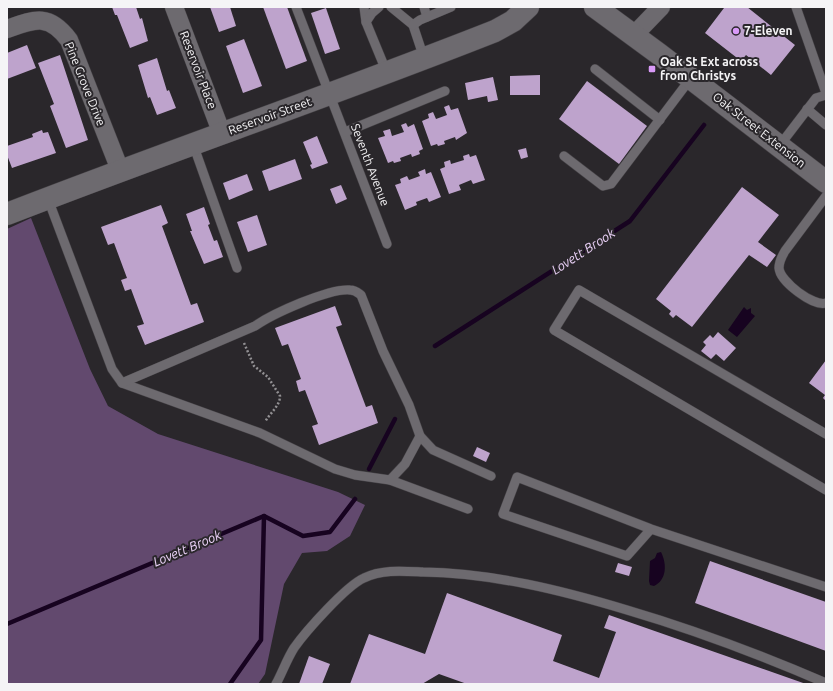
<svg xmlns="http://www.w3.org/2000/svg" width="833" height="691" viewBox="0 0 833 691" font-family="Ubuntu,sans-serif">
<style>
.forest{fill:#62496e}
.water{fill:#170320}
.lines{fill:none;stroke-linecap:round;stroke-linejoin:round}
.stream{stroke:#170320;stroke-width:4.5}
.building{fill:#bea3cc}
.lane-casing{stroke:#454246;stroke-width:10}
.street-casing{stroke:#454246;stroke-width:19}
.secondary-casing{stroke:#454246;stroke-width:23}
.path{stroke:#929093;stroke-width:2.5;stroke-dasharray:2 2;stroke-linecap:butt}
.lane{stroke:#6d6a6f;stroke-width:9}
.street{stroke:#6d6a6f;stroke-width:18}
.secondary{stroke:#6d6a6f;stroke-width:22}
.poi-dot{fill:#d99af8;stroke:#2a272b;stroke-width:1.5}
.labels{text-anchor:middle;stroke-width:4;stroke-linejoin:round;paint-order:stroke}
.poi-label{font-size:12px;font-weight:bold;fill:#f5f4f6;stroke:#2a272b;text-anchor:start}
.street-label{font-size:12px;fill:#f5f4f6;stroke:#2a272b}
.water-label{font-size:13px;font-style:italic;fill:#ebd2f8;stroke:#2a272b}
</style>
<rect width="100%" height="100%" fill="#2a272b"/>
<path class="forest" d="M31,218L90,369L108,406L158,434L338,492L365,505L350,536L327,551L302,553L284,584L265,674L258,684H7V229Z"/>
<g class="water">
<path d="M744,307L747,310L751,308V313L755,316L737,337L728,330Z"/>
<path d="M661,552C667,564 667,580 654,586L650,585L649,581L650,561L655,558L657,553Z"/>
</g>
<g class="lines">
<g class="stream">
<path d="M435,346L630,221L704,125"/>
<path d="M369,469L395,419"/>
<path d="M7,624L264,516L303,536L330,532L355,499"/>
<path d="M230,684L261,640L264,516"/>
</g>
</g>
<g class="building">
<path d="M112,7H136L140,19L142,18L148,41L130,48L117,15H115Z"/>
<path d="M210,7H230L236,26L219,32Z"/>
<path d="M263,7H287L307,61L286,69Z"/>
<path d="M734,7H747L795,45L771,75L746,55L741,61L705,33L724,8Z"/>
<path d="M326,8L340,49L325,54L311,13Z"/>
<path d="M244,39L262,86L243,93L226,46Z"/>
<path d="M27,45L36,68L7,79V53Z"/>
<path d="M60,55L88,140L66,148L50,106L54,104L38,63Z"/>
<path d="M157,58L167,91L169,90L176,108L157,115L150,97L148,98L138,65Z"/>
<path d="M540,75V95H510V76Z"/>
<path d="M493,77L498,100L488,102L487,96L468,100L465,83Z"/>
<path d="M587,81L647,126L619,164L559,119Z"/>
<path d="M449,105L451,110L458,108L467,133L456,140L455,137L444,141L445,144L438,146L437,144L431,146L422,121L429,118L428,114L433,112L436,119L447,115L444,107Z"/>
<path d="M406,123L408,127L414,124L423,149L419,151L420,154L412,157L411,154L400,158L401,161L394,163L393,161L388,163L378,138L385,136L383,131L390,129L392,136L404,132L401,125Z"/>
<path d="M42,130L43,133L48,132L56,153L12,168L7,155V146L33,137L32,134Z"/>
<path d="M317,136L328,163L312,169L310,165L312,164L303,142Z"/>
<path d="M526,148L528,157L521,159L518,150Z"/>
<path d="M469,154L470,157L476,155L485,180L473,184L471,180L459,185L461,190L449,194L440,169L445,167L444,162L450,160L451,164L464,160L463,156Z"/>
<path d="M295,159L302,179L269,191L262,171Z"/>
<path d="M425,169L426,174L431,172L441,197L429,202L427,198L416,202L417,205L405,210L395,185L401,183L400,179L407,176L409,180L420,176L418,172Z"/>
<path d="M247,174L253,190L229,200L223,183Z"/>
<path d="M341,185L347,199L336,204L330,189Z"/>
<path d="M742,187L779,215L758,242L776,255L767,267L749,255L692,327L676,315L673,318L669,314L671,311L656,299Z"/>
<path d="M161,205L168,223L162,226L191,305L197,303L204,322L145,345L137,326L144,324L131,289L125,291L121,280L127,278L114,243L108,245L101,227Z"/>
<path d="M204,207L210,224L208,225L214,241L217,240L223,257L204,264L190,231H192L186,214Z"/>
<path d="M257,215L267,245L248,252L237,222Z"/>
<path d="M335,306L342,325L336,327L366,407L372,405L378,423L319,445L312,426L318,424L305,390L299,392L296,381L301,379L288,344L282,346L275,328Z"/>
<path d="M718,332L736,348L724,361L716,354L711,359L701,351L706,345L703,342L710,335L713,338Z"/>
<path d="M826,360V401L823,398L825,395L809,383Z"/>
<path d="M477,447L490,453L486,462L473,456Z"/>
<path d="M710,561L826,602V651L695,603Z"/>
<path d="M618,563L632,567L629,576L615,572Z"/>
<path d="M447,593L562,635L553,661L599,678L616,632L604,628L609,615L806,684H467L439,674L422,684H350L369,634L425,654Z"/>
<path d="M309,656L330,664L322,684H299Z"/>
</g>
<g class="lines">
<defs>
<g id="lane">
<path d="M296,7L387,244"/>
<path d="M364,7L366,22L387,73"/>
<path d="M391,7L413,25L424,58"/>
<path d="M424,7L427,17"/>
<path d="M796,7L826,93"/>
<path d="M366,22L372,13L379,7"/>
<path d="M413,25L420,20L451,7"/>
<path d="M595,69L660,120"/>
<path d="M807,109L826,125"/>
<path d="M345,132L445,91"/>
<path d="M193,144L237,268"/>
<path d="M780,145L816,98L826,95"/>
<path d="M564,156L603,186L611,184L691,78"/>
<path d="M826,196L785,251C782,256 779,262 779,268C780,282 814,307 826,303"/>
<path d="M48,199L112,369L122,383L260,433L335,469L355,475L390,480L468,509"/>
<path d="M122,383L255,326C272,314 329,288 350,290C355,290 357,292 361,295L383,351L409,405L420,436L433,450L491,476"/>
<path d="M826,434L579,290L554,330L826,490"/>
<path d="M390,480L405,464L420,436"/>
<path d="M651,529L627,556L503,514L517,477L651,529L826,587"/>
<path d="M276,684C282,673 287,659 294,648C306,631 346,586 364,578C382,569 403,571 423,572C492,573 561,590 627,610C695,630 761,655 826,683"/>
</g>
<g id="street">
<path d="M174,7L222,134"/>
<path d="M7,29C35,19 49,13 69,40L120,170"/>
<path d="M634,35L661,7"/>
</g>
<g id="secondary">
<path d="M595,7L659,54L826,182"/>
<path d="M7,214C169,151 333,95 495,31L513,21L528,7"/>
</g>
</defs>
<use href="#lane" class="lane-casing"/>
<use href="#street" class="street-casing"/>
<use href="#secondary" class="secondary-casing"/>
<path class="path" d="M244,343L254,366L268,377L280,396C280,406 270,413 265,422"/>
<use href="#lane" class="lane"/>
<use href="#street" class="street"/>
<use href="#secondary" class="secondary"/>
</g>
<g class="poi-dot">
<circle cx="736" cy="31" r="4"/>
<rect x="648" y="65" width="8" height="8" rx="2"/>
</g>
<g class="labels">
<g class="poi-label">
<text x="744" y="35">7-Eleven</text>
<text x="660" y="66">Oak St Ext across<tspan x="660" dy="14">from Christys</tspan></text>
</g>
<g class="street-label">
<text transform="translate(198 70) rotate(69)" y="4">Reservoir Place</text>
<text transform="translate(85 84) rotate(68)" y="4">Pine Grove Drive</text>
<text transform="translate(270 116) rotate(-20)" y="4">Reservoir Street</text>
<text transform="translate(759 130) rotate(38)" y="4">Oak Street Extension</text>
<text transform="translate(370 165) rotate(69)" y="4">Seventh Avenue</text>
</g>
<g class="water-label">
<text transform="translate(583 251) rotate(-33)" y="5">Lovett Brook</text>
<text transform="translate(187 548) rotate(-23)" y="5">Lovett Brook</text>
</g>
</g>
<rect width="833" height="691" fill="none" stroke="#f5f4f6" stroke-width="16"/>
</svg>
